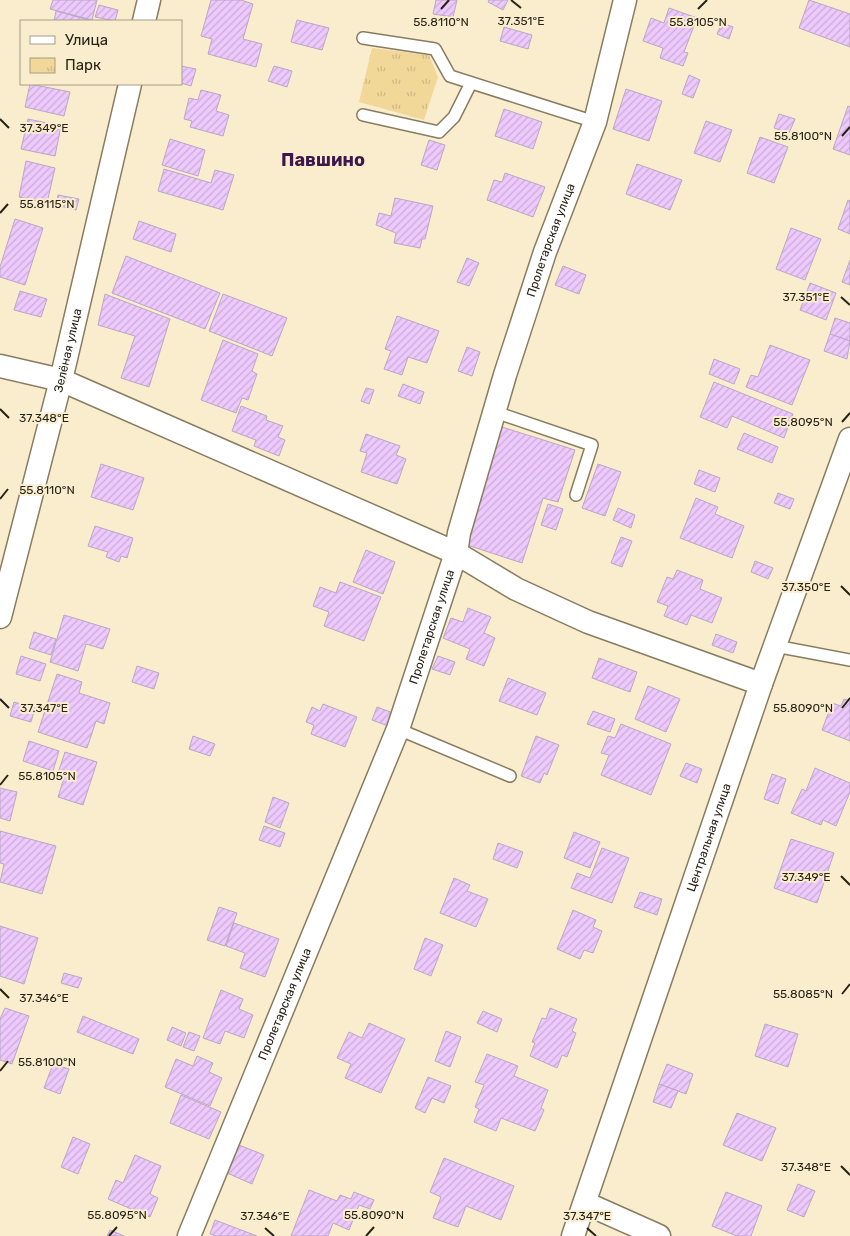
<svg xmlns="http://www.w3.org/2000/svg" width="850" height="1236" viewBox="0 0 850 1236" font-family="Rubik,sans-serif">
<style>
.park{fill:url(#park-tufts)}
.building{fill:url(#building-hatch);stroke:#baa7c2}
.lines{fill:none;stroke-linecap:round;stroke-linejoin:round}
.service-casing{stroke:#887c60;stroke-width:14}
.minor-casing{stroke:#887c60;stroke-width:25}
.service{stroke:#fff;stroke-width:11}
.minor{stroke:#fff;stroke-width:22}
.ticks{fill:none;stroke:#262216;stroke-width:2}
.labels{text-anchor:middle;stroke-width:4;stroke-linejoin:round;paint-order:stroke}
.street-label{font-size:12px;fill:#262216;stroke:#faedce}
.district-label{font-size:18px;font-weight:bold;fill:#3e174c;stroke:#faedce}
.ticks-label{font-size:12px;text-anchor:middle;fill:#262216;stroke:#faedce;stroke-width:4;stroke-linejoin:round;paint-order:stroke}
</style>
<defs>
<pattern id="park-tufts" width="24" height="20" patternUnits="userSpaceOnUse" patternTransform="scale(1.25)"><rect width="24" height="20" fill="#f1d899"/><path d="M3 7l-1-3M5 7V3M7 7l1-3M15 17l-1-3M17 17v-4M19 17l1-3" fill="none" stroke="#ceb983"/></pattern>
<pattern id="building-hatch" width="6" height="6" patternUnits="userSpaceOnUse" patternTransform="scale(1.25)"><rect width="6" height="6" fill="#edc9fd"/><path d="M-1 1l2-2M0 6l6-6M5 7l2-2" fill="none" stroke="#cbacd8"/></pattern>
</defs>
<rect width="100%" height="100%" fill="#faedce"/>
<path class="park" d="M372,48L429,55L438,77L424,120L359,102Z"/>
<g class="building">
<path d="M53,0H97L92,20L50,9Z"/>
<path d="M211,0H241L253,4L243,39L262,44L256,67L208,54L212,39L201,36Z"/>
<path d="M436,0H457L453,17L433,14Z"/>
<path d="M489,0H508L503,10L488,2Z"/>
<path d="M809,0L850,14V47L799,28Z"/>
<path d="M99,5L118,10L115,21L95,17Z"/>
<path d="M669,8L697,18L684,52L688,53L683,66L660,58L663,48L643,41L651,18L664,23Z"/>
<path d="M56,11L89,20V21H54Z"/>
<path d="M297,20L329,28L322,50L291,42Z"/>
<path d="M722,23L733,27L729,39L717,34Z"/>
<path d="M504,27L532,35L528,49L500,41Z"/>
<path d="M181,66L196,69L191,86L181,83Z"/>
<path d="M274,66L292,71L287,87L268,81Z"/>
<path d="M689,75L700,80L693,98L682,94Z"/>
<path d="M30,84L70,92L64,116L25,107Z"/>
<path d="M626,89L662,101L649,141L613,129Z"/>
<path d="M201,90L221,95L216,111L229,115L223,136L190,127L192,121L184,119L189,98L198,100Z"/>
<path d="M848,106L850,107V155L833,149Z"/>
<path d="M504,109L542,122L533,149L495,136Z"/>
<path d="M779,114L795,119L789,133L774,128Z"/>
<path d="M28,119L61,126L55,156L21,149Z"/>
<path d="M706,121L732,130L720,162L694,153Z"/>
<path d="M760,137L788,147L774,183L747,173Z"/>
<path d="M170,139L205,150L198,176L162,165Z"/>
<path d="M429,140L445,145L437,170L421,165Z"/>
<path d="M26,161L55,168L47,203L19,197Z"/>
<path d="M637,164L682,180L670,210L626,194Z"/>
<path d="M164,169L211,183L215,170L234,175L223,210L158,191Z"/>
<path d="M505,173L545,187L533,217L487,200L494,180L502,182Z"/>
<path d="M58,195L79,199L76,210L56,205Z"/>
<path d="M395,198L433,206L425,239H422L420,248L394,243L396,233L376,225L379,213L391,216Z"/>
<path d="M848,200L850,201V234L838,229Z"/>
<path d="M15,219L43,228L25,285L0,277V267Z"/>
<path d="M139,221L176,234L171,252L133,239Z"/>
<path d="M791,228L821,239L805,280L776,269Z"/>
<path d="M126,256L220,293L205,329L112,293Z"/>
<path d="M467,258L479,263L469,286L457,282Z"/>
<path d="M850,260V285L842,282Z"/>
<path d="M563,266L586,275L579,294L555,285Z"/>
<path d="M810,283L836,293L826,320L800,310Z"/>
<path d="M20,291L47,299L41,317L14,310Z"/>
<path d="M105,294L170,319L149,387L121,378L135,336L98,325Z"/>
<path d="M223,294L287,318L272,356L209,331Z"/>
<path d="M397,316L439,331L427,363L408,357L402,375L384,369L391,351L385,349Z"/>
<path d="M835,318L850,323V341L830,334Z"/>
<path d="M830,334L850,341L847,359L824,351Z"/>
<path d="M223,340L258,354L252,371L257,374L248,400L242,398L236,413L201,400Z"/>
<path d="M770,345L810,360L792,405L746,387L751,375L758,377Z"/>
<path d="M467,347L480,352L472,376L458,371Z"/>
<path d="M714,359L740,369L734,384L709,374Z"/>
<path d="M714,382L793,414L784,438L732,416L727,428L700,417Z"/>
<path d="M403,384L424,392L420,404L398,396Z"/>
<path d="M366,388L374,390L369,404L361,401Z"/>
<path d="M241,406L267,416L266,420L283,426L278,437L285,440L279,456L254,446L256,440L232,431Z"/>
<path d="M502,427L575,450L558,502L543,498L522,563L464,544Z"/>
<path d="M744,433L778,447L772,463L737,449Z"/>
<path d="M366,434L400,446L396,455L406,459L397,484L361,472L367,453L360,451Z"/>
<path d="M101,464L144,478L133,510L91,497Z"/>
<path d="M598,464L621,472L605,516L582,508Z"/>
<path d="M699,470L720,478L715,492L694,484Z"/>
<path d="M778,493L794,499L790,509L774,503Z"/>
<path d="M696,498L718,507L715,514L744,526L732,558L680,538Z"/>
<path d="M548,504L563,509L556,530L541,525Z"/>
<path d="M618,508L635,515L631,528L613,520Z"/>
<path d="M95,526L133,538L127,558L121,556L119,562L106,557L108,552L88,546Z"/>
<path d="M621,537L632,541L622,567L611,563Z"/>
<path d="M366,550L395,562L383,594L353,582Z"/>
<path d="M755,561L773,568L768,579L751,572Z"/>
<path d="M677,570L703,580L700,589L722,598L712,623L691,615L687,625L664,616L668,606L657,602L667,577L673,579Z"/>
<path d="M340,582L381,597L364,641L324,626L329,612L313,606L320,587L336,593Z"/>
<path d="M468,608L491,617L484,633L495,638L484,666L466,659L470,649L443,638L451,618L463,622Z"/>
<path d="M64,615L110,629L103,649L86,644L78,671L50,662Z"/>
<path d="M34,632L56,639L51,655L29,648Z"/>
<path d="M716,634L737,642L733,653L712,645Z"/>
<path d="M21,656L46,664L40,681L16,674Z"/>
<path d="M438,656L455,662L450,675L432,669Z"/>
<path d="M599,658L637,672L630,692L592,678Z"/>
<path d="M137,666L159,673L154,689L132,682Z"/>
<path d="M57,674L82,682L79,693L110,703L104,724L96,721L87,748L38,732Z"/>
<path d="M508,678L546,693L537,715L499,701Z"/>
<path d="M648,686L680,699L666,732L635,719Z"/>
<path d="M844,699L850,701V741L822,730L832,703L841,706Z"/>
<path d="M14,702L35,708L31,722L10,716Z"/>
<path d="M323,704L357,717L345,747L311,734L314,725L306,722L312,707L320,711Z"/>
<path d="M377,707L396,714L391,727L372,720Z"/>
<path d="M593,711L615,719L610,732L587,724Z"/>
<path d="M621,724L671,744L651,795L601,775L609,755L601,753L608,736L615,738Z"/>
<path d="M193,736L215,744L210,756L189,749Z"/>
<path d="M536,736L559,745L547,775L544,773L540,783L521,776Z"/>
<path d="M29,741L59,751L53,771L23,761Z"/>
<path d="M65,752L97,762L83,805L58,797L64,778L57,776Z"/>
<path d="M686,763L702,769L697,783L680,776Z"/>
<path d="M815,768L850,783V792L836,826L823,820L821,825L791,813L802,789L806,791Z"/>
<path d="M772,774L786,779L778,804L764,799Z"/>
<path d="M0,788L17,792L10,821L0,818Z"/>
<path d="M273,797L289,803L280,828L265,822Z"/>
<path d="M264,826L285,833L280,847L259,840Z"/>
<path d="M0,831L56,846L42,894L0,882L4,864L0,863Z"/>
<path d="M574,832L600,842L590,868L564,858Z"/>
<path d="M791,839L834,853L817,903L774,888Z"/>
<path d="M498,843L523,852L517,868L493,859Z"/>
<path d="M602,848L629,858L612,903L571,888L577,873L590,878Z"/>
<path d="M454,878L470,885L467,891L488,899L476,927L440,913Z"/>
<path d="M640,892L662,899L657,915L634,907Z"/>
<path d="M219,907L237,913L225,946L207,940Z"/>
<path d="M573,910L596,920L593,927L602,931L593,953L584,950L580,959L557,949Z"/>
<path d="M234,923L279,939L265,977L240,968L245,953L226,946Z"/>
<path d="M0,926L38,938L24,984L0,976Z"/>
<path d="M425,938L443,945L431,976L414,969Z"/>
<path d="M64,973L82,978L78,988L61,983Z"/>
<path d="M221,990L243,999L239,1009L253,1015L244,1038L225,1031L220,1044L203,1038Z"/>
<path d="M5,1008L29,1016L12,1064L0,1060V1019Z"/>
<path d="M550,1008L577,1019L572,1031L576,1033L567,1057L562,1055L557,1068L530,1056L535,1043L532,1042L542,1018L546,1019Z"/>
<path d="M483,1011L502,1019L497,1032L477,1023Z"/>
<path d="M83,1016L139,1039L133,1054L77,1032Z"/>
<path d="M369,1023L405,1039L381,1093L345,1078L351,1064L337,1058L349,1032L362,1038Z"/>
<path d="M765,1024L798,1034L788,1067L755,1056Z"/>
<path d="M172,1027L186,1033L181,1046L167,1040Z"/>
<path d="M446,1031L461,1037L450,1067L435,1061Z"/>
<path d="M189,1032L200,1036L194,1051L183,1047Z"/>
<path d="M487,1054L518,1066L514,1076L548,1090L541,1108L544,1110L535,1131L501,1118L496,1131L474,1122L479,1109L475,1107L484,1085L475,1082Z"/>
<path d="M197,1056L213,1063L209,1072L222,1078L210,1106L165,1087L176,1059L193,1066Z"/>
<path d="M53,1064L69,1069L60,1094L44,1088Z"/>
<path d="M667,1064L693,1074L686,1094L659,1084Z"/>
<path d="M428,1077L451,1086L444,1103L432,1098L425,1113L415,1108Z"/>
<path d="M659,1084L678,1091L671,1108L653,1102Z"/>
<path d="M181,1095L221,1112L209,1139L170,1123Z"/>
<path d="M737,1113L776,1128L762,1161L723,1145Z"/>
<path d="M73,1137L90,1144L78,1174L61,1167Z"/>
<path d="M239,1145L264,1155L252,1184L227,1173Z"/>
<path d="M135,1155L161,1166L150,1194L158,1198L150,1217L108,1199L116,1180L123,1183Z"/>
<path d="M444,1158L514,1186L501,1220L466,1206L458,1227L433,1218L441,1197L430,1192Z"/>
<path d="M798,1184L815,1191L804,1217L787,1210Z"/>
<path d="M309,1190L337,1201L340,1195L351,1199L354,1192L374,1200L370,1209L359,1205L349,1230L333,1223L328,1236H291Z"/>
<path d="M726,1192L762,1206L751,1236H737L712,1226Z"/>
<path d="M215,1220L257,1236H215L210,1234Z"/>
<path d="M110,1230L124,1236H107Z"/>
</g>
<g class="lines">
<defs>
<g id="service">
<path d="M363,38L435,49L450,76L595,122"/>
<path d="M363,115L439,132L454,117L471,83"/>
<path d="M495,412L592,445L576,495"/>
<path d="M775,646L850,660"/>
<path d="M398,729L510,776"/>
</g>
<g id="minor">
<path d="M144,21L149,0"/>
<path d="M0,366L61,380L456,553L516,589L588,622L761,684"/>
<path id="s1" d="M0,617L61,380L130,84"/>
<path d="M585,1203L659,1236"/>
<path id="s2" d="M189,1236L398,729L456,553L459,533L505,375L545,252L595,122L625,0"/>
<path id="s3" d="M573,1236L761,684L850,439"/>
</g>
</defs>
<use href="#service" class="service-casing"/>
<use href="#minor" class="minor-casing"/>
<use href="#service" class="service"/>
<use href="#minor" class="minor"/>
</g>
<path class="ticks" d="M511,0L521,8M441,9L449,0M698,9L707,0M0,119L9,128M842,136L850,127M0,213L8,204M841,297L850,305M0,409L9,418M842,422L850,413M0,499L8,489M841,586L850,595M0,699L9,708M842,708L850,698M0,785L8,775M841,876L850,885M0,989L9,998M842,994L850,984M0,1071L8,1061M841,1166L850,1175M265,1228L274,1236M587,1228L596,1236M109,1236L117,1227M366,1236L374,1227"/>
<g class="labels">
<g class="street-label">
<text dy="4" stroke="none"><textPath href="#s2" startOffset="1061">Пролетарская улица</textPath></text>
<text dy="4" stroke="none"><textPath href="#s1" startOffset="275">Зелёная улица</textPath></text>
<text dy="4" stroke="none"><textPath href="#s2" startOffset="656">Пролетарская улица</textPath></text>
<text dy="4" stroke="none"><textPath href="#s3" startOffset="421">Центральная улица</textPath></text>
<text dy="4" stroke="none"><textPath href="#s2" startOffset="251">Пролетарская улица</textPath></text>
</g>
<g class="district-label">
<text x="323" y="166">Павшино</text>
</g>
</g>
<g class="ticks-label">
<text x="521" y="25">37.351°E</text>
<text x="441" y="26">55.8110°N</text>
<text x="698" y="26">55.8105°N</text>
<text x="44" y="132">37.349°E</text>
<text x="803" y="140">55.8100°N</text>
<text x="47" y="208">55.8115°N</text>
<text x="806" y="301">37.351°E</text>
<text x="44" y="422">37.348°E</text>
<text x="803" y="426">55.8095°N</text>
<text x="47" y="494">55.8110°N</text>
<text x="806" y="591">37.350°E</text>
<text x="44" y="712">37.347°E</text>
<text x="803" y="712">55.8090°N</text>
<text x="47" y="780">55.8105°N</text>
<text x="806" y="881">37.349°E</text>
<text x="803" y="998">55.8085°N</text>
<text x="44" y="1002">37.346°E</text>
<text x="47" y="1066">55.8100°N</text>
<text x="806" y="1171">37.348°E</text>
<text x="117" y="1219">55.8095°N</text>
<text x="374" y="1219">55.8090°N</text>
<text x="265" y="1220">37.346°E</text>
<text x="587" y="1220">37.347°E</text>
</g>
<rect x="20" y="20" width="162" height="65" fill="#faedce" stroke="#a59c84"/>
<rect x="30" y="36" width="25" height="8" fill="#ffffff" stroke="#a59c84"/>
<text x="65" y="45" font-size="15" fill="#262216">Улица</text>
<rect x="30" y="58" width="25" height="15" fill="url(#park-tufts)" stroke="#a59c84"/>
<text x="65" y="70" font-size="15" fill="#262216">Парк</text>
</svg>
